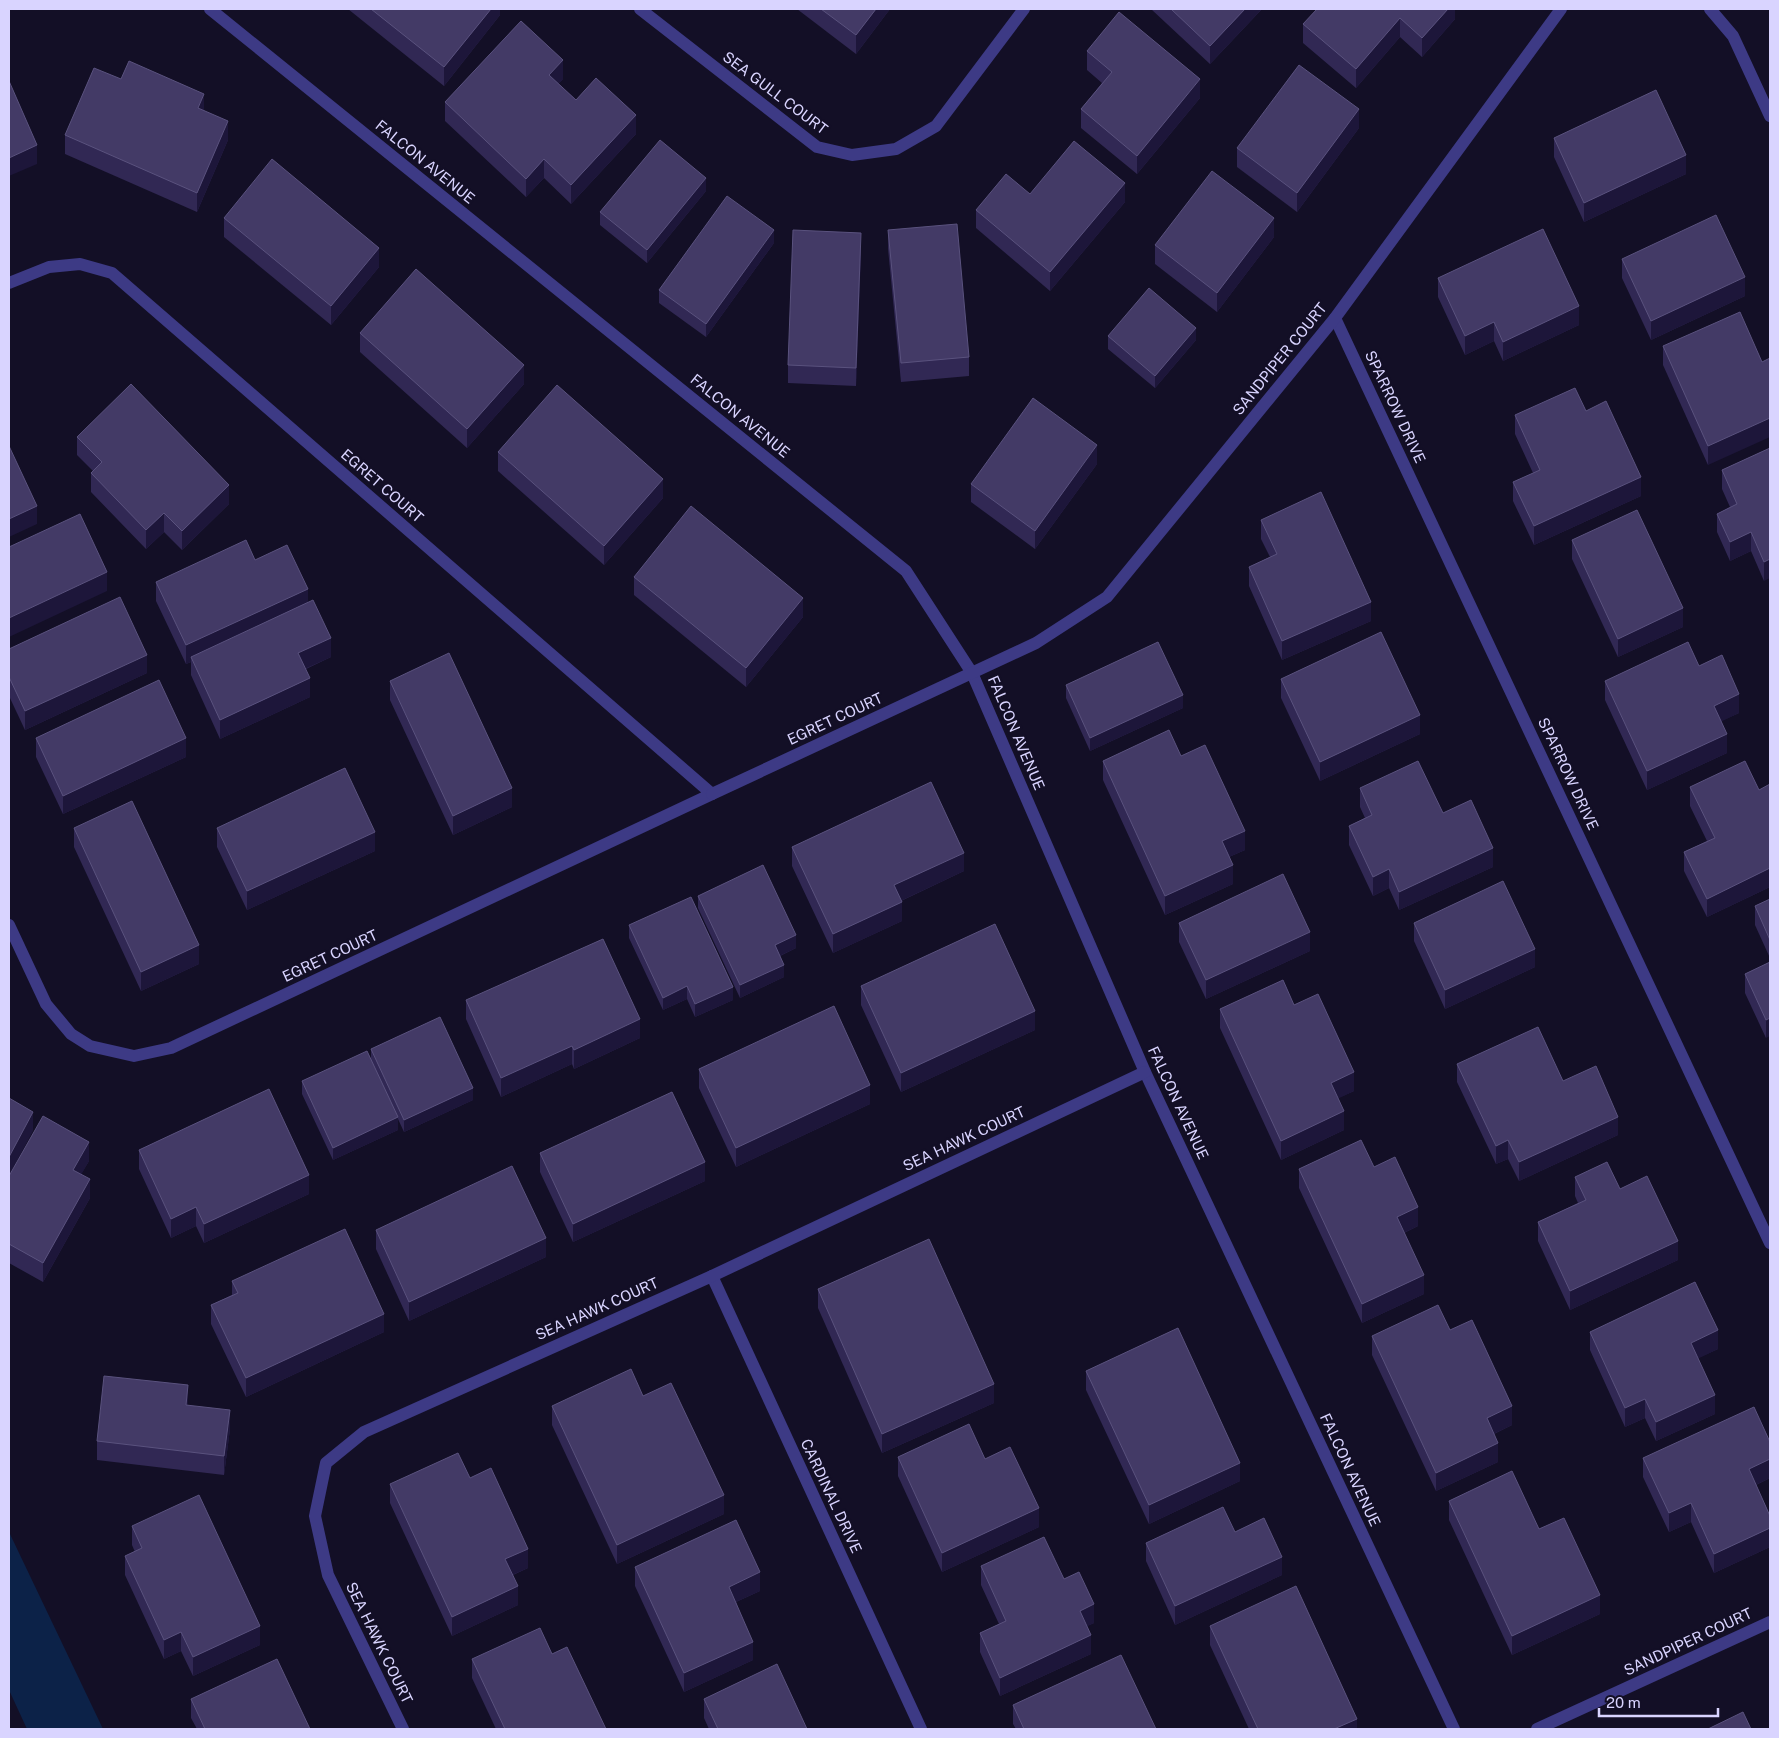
<svg xmlns="http://www.w3.org/2000/svg" width="1779" height="1738" viewBox="0 0 1779 1738" font-family="'Public Sans',sans-serif">
<style>
.water{fill:#0c2248}
.lines{fill:none;stroke-linecap:round;stroke-linejoin:round}
.minor{stroke:#3d3a85;stroke-width:12}
.wall{fill:#312854}
.shaded-wall{fill:#1d163a}
.building{fill:#433a66;stroke:#5a527e}
.labels{text-anchor:middle;stroke-width:4.5;stroke-linejoin:round;paint-order:stroke}
.street-label{font-size:15px;fill:#d9d4ff;stroke:#130f26}
</style>
<rect width="100%" height="100%" fill="#130f26"/>
<path class="water" d="M9,1532L103,1729H27L9,1690Z"/>
<g class="lines">
<g class="minor">
<path d="M210,9L906,571L972,673L1145,1072L1454,1729"/>
<path d="M640,9L817,147L852,155L896,149L936,126L1024,9"/>
<path d="M1710,9L1733,36L1770,116"/>
<path d="M9,283L49,267L80,264L112,273L712,794L171,1048L134,1056L90,1046L71,1034L46,1004L9,925"/>
<path d="M1335,318L1770,1243"/>
<path d="M712,794L1036,643L1107,597L1335,318L1561,9"/>
<path d="M712,1276L921,1729"/>
<path d="M403,1729L328,1575L315,1516L326,1463L364,1432L712,1276L1145,1072"/>
<path d="M1537,1729L1770,1622"/>
</g>
</g>
<g class="wall">
<path d="M348,9H500V15L444,86Z"/>
<path d="M797,9H890L856,54Z"/>
<path d="M1151,9H1262L1210,64Z"/>
<path d="M1455,9V19L1422,57L1400,37L1356,88L1303,43V24Z"/>
<path d="M1087,51L1200,98L1137,174L1081,128V109L1102,83L1087,70Z"/>
<path d="M121,79L204,110L228,140L197,212L65,154V135Z"/>
<path d="M563,79L558,84L576,100L636,134L571,204L544,178L526,197L445,121V102Z"/>
<path d="M1359,128L1297,212L1237,167V148Z"/>
<path d="M1554,138L1686,174L1584,222L1554,157Z"/>
<path d="M706,191L647,263L600,225V212Z"/>
<path d="M1030,194L1125,202L1050,291L976,228V210Z"/>
<path d="M224,218L379,267L331,325L224,237Z"/>
<path d="M888,230L969,357V376L901,382L888,249Z"/>
<path d="M1274,237L1217,312L1155,264V245Z"/>
<path d="M774,243L706,337L659,303V290Z"/>
<path d="M861,251L856,386L788,383V365Z"/>
<path d="M1622,259L1745,296L1651,340L1622,278Z"/>
<path d="M1438,278L1579,325L1503,361L1494,341L1465,355L1438,297Z"/>
<path d="M360,333L524,384L467,448L360,352Z"/>
<path d="M1108,336L1196,340L1155,388L1108,349Z"/>
<path d="M1663,346L1762,362L1708,465L1663,365Z"/>
<path d="M1515,415L1641,496L1534,545L1513,501V482L1533,473L1515,434Z"/>
<path d="M77,437L229,504L182,550L164,532L146,549L91,492V473L93,471L77,455Z"/>
<path d="M1770,448L1764,581L1751,551L1730,561L1717,532V514L1730,507L1722,489V470Z"/>
<path d="M498,452L663,498L604,565L498,471Z"/>
<path d="M1097,464L1035,549L971,502V484Z"/>
<path d="M1261,520L1371,621L1282,660L1249,586V567L1270,557L1261,539Z"/>
<path d="M1572,540L1683,627L1618,657L1572,559Z"/>
<path d="M255,560L308,602L331,657L306,669L310,697L220,739L191,675V662L186,664L156,601V582Z"/>
<path d="M634,577L803,617L746,687L634,595Z"/>
<path d="M9,649L147,673L25,730L9,696Z"/>
<path d="M1699,666L1739,713L1721,721L1727,753L1647,790L1605,700V681Z"/>
<path d="M1281,679L1420,734L1320,781L1281,698Z"/>
<path d="M390,681L512,807L453,835L390,700Z"/>
<path d="M1066,685L1183,708L1090,751L1066,698Z"/>
<path d="M36,738L186,757L63,814L36,757Z"/>
<path d="M1181,756L1245,850L1229,857L1233,884L1165,915L1103,780V761Z"/>
<path d="M1770,784V887L1707,917L1684,871V852L1707,841L1690,806V787L1759,790Z"/>
<path d="M1360,788L1443,813L1493,867L1399,910L1389,888L1373,896L1349,845V826L1365,818L1360,807Z"/>
<path d="M74,828L199,964L141,991L74,847Z"/>
<path d="M217,828L375,851L247,910L217,847Z"/>
<path d="M792,847L964,871L901,901L902,921L833,953L792,866Z"/>
<path d="M698,896L796,948L780,956L784,977L740,998L698,908Z"/>
<path d="M1770,899V958L1755,925V906Z"/>
<path d="M1179,923L1310,951L1206,999L1179,942Z"/>
<path d="M1414,923L1535,967L1445,1009L1414,941Z"/>
<path d="M629,925L733,1000L695,1017L687,999L663,1010L629,938Z"/>
<path d="M1770,962L1766,1038L1745,993V974Z"/>
<path d="M861,986L1035,1030L901,1092L861,1005Z"/>
<path d="M466,1000L640,1038L574,1069L572,1064L501,1097L466,1019Z"/>
<path d="M1294,1005L1354,1091L1338,1098L1344,1130L1281,1160L1220,1028V1009Z"/>
<path d="M371,1049L473,1100L404,1132L398,1119V1130L333,1160L302,1094V1081L371,1060Z"/>
<path d="M1457,1064L1563,1081L1618,1135L1519,1181L1508,1159L1496,1164L1457,1082Z"/>
<path d="M699,1069L870,1104L736,1167L699,1088Z"/>
<path d="M139,1150L309,1194L204,1243L196,1226L171,1238L139,1169Z"/>
<path d="M540,1153L705,1181L573,1242L540,1172Z"/>
<path d="M89,1161L81,1174L90,1198L43,1282L9,1263V1176Z"/>
<path d="M1299,1169L1418,1226L1404,1233L1424,1294L1362,1323L1299,1188Z"/>
<path d="M1575,1177L1678,1260L1570,1310L1538,1241V1222L1578,1203L1575,1196Z"/>
<path d="M376,1230L546,1257L409,1321L376,1249Z"/>
<path d="M232,1281L384,1332L246,1397L211,1324V1305L232,1295Z"/>
<path d="M818,1289L994,1403L882,1453L818,1308Z"/>
<path d="M1450,1330L1512,1425L1494,1434L1498,1462L1436,1491L1372,1355V1336Z"/>
<path d="M1590,1332L1718,1349L1698,1358L1715,1414L1656,1441L1645,1418L1625,1427L1590,1350Z"/>
<path d="M1086,1371L1240,1481L1149,1524L1086,1390Z"/>
<path d="M643,1396L724,1514L617,1564L552,1425V1406Z"/>
<path d="M188,1405L230,1429L224,1475L97,1460V1441Z"/>
<path d="M1770,1442V1478L1756,1485L1770,1516V1547L1714,1573L1691,1522L1669,1532L1643,1477V1458Z"/>
<path d="M898,1457L985,1459L1039,1527L942,1572L898,1476Z"/>
<path d="M470,1478L528,1568L513,1575L518,1605L452,1636L390,1503V1484Z"/>
<path d="M1449,1501L1539,1529L1600,1614L1512,1655L1449,1520Z"/>
<path d="M132,1526L260,1645L193,1676L181,1651L164,1659L125,1575V1556L135,1552L132,1545Z"/>
<path d="M1235,1532L1282,1575L1175,1625L1146,1561V1543Z"/>
<path d="M981,1566L1064,1579L1094,1623L1087,1626L1091,1654L1000,1696L980,1652V1633L999,1624L981,1585Z"/>
<path d="M635,1567L760,1591L736,1602L753,1660L684,1692L635,1586Z"/>
<path d="M1210,1626L1357,1729H1249L1210,1645Z"/>
<path d="M552,1654L606,1729H496L472,1678V1659Z"/>
<path d="M191,1699L310,1729H197L191,1718Z"/>
<path d="M704,1699L807,1729H709L704,1718Z"/>
<path d="M1013,1705L1156,1729H1016L1013,1724Z"/>
</g>
<g class="shaded-wall">
<path d="M491,9H500V15L444,86V67Z"/>
<path d="M876,9H890L856,54V35Z"/>
<path d="M1245,9H1262L1210,64V46Z"/>
<path d="M1448,9H1455V19L1422,57V38Z"/>
<path d="M1400,18V37L1356,88V69Z"/>
<path d="M563,60V79L549,94V75Z"/>
<path d="M1200,79V98L1137,174V156Z"/>
<path d="M204,94V113L198,108Z"/>
<path d="M1359,109V128L1297,212V193Z"/>
<path d="M636,115V134L571,204V185Z"/>
<path d="M228,121V140L197,212V193Z"/>
<path d="M37,145V164L9,176V158Z"/>
<path d="M1686,155V174L1584,222V203Z"/>
<path d="M544,159V178L526,197V179Z"/>
<path d="M706,178V191L647,263V250Z"/>
<path d="M1125,183V202L1050,291V272Z"/>
<path d="M1274,218V237L1217,312V293Z"/>
<path d="M774,230V243L706,337V324Z"/>
<path d="M861,233V251L856,386V368Z"/>
<path d="M379,248V267L331,325V306Z"/>
<path d="M1745,277V296L1651,340V321Z"/>
<path d="M1579,306V325L1503,361V342Z"/>
<path d="M1494,322V341L1465,355V336Z"/>
<path d="M1196,328V340L1155,388V376Z"/>
<path d="M524,365V384L467,448V429Z"/>
<path d="M1770,418V437L1708,465V446Z"/>
<path d="M1097,445V464L1035,549V531Z"/>
<path d="M1641,477V496L1534,545V526Z"/>
<path d="M663,479V498L604,565V546Z"/>
<path d="M229,485V504L182,550V531Z"/>
<path d="M37,506V524L9,537V519Z"/>
<path d="M164,513V532L146,549V530Z"/>
<path d="M1751,532V551L1730,561V542Z"/>
<path d="M1770,559V578L1764,581V562Z"/>
<path d="M107,572V591L9,637V618Z"/>
<path d="M308,589V607L191,657V662L186,664V645Z"/>
<path d="M803,598V617L746,687V668Z"/>
<path d="M1371,602V621L1282,660V641Z"/>
<path d="M1683,608V627L1618,657V639Z"/>
<path d="M331,638V657L298,672V653Z"/>
<path d="M147,655V673L25,730V711Z"/>
<path d="M310,678V697L220,739V720Z"/>
<path d="M1739,694V713L1714,725V706Z"/>
<path d="M1183,695V708L1090,751V738Z"/>
<path d="M1420,715V734L1320,781V762Z"/>
<path d="M1727,734V753L1647,790V771Z"/>
<path d="M186,738V757L63,814V796Z"/>
<path d="M512,788V807L453,835V816Z"/>
<path d="M1245,831V850L1222,860V841Z"/>
<path d="M375,832V851L247,910V891Z"/>
<path d="M1493,848V867L1399,910V892Z"/>
<path d="M964,853V871L894,904V885Z"/>
<path d="M1233,865V884L1165,915V896Z"/>
<path d="M1770,868V887L1707,917V899Z"/>
<path d="M1389,869V888L1373,896V877Z"/>
<path d="M902,902V921L833,953V934Z"/>
<path d="M1310,932V951L1206,999V980Z"/>
<path d="M796,935V948L775,958V945Z"/>
<path d="M199,945V964L141,991V972Z"/>
<path d="M1535,949V967L1445,1009V990Z"/>
<path d="M784,965V977L740,998V985Z"/>
<path d="M687,986V999L663,1010V998Z"/>
<path d="M733,987V1000L695,1017V1004Z"/>
<path d="M1035,1011V1030L901,1092V1073Z"/>
<path d="M1770,1018V1036L1766,1038V1020Z"/>
<path d="M640,1019V1038L574,1069V1050Z"/>
<path d="M572,1046V1064L501,1097V1078Z"/>
<path d="M1354,1072V1091L1331,1102V1083Z"/>
<path d="M870,1085V1104L736,1167V1148Z"/>
<path d="M473,1088V1100L404,1132V1120Z"/>
<path d="M1344,1111V1130L1281,1160V1141Z"/>
<path d="M33,1112V1131L9,1176V1157Z"/>
<path d="M398,1117V1130L333,1160V1148Z"/>
<path d="M1618,1117V1135L1519,1181V1162Z"/>
<path d="M1508,1140V1159L1496,1164V1146Z"/>
<path d="M89,1142V1161L73,1189V1170Z"/>
<path d="M705,1162V1181L573,1242V1224Z"/>
<path d="M309,1175V1194L204,1243V1224Z"/>
<path d="M90,1179V1198L43,1282V1263Z"/>
<path d="M196,1207V1226L171,1238V1219Z"/>
<path d="M1418,1207V1226L1397,1236V1217Z"/>
<path d="M546,1238V1257L409,1321V1302Z"/>
<path d="M1678,1241V1260L1570,1310V1291Z"/>
<path d="M1424,1275V1294L1362,1323V1304Z"/>
<path d="M384,1314V1332L246,1397V1378Z"/>
<path d="M1718,1330V1349L1691,1362V1343Z"/>
<path d="M994,1384V1403L882,1453V1434Z"/>
<path d="M188,1385V1404L186,1424V1405Z"/>
<path d="M1715,1395V1414L1656,1441V1422Z"/>
<path d="M1645,1399V1418L1625,1427V1408Z"/>
<path d="M1512,1406V1425L1487,1437V1418Z"/>
<path d="M230,1410V1429L224,1475V1456Z"/>
<path d="M1498,1443V1462L1436,1491V1473Z"/>
<path d="M1770,1459V1478L1749,1488V1469Z"/>
<path d="M1240,1463V1481L1149,1524V1505Z"/>
<path d="M724,1495V1514L617,1564V1545Z"/>
<path d="M1691,1503V1522L1669,1532V1513Z"/>
<path d="M1039,1508V1527L942,1572V1553Z"/>
<path d="M1770,1528V1547L1714,1573V1554Z"/>
<path d="M528,1549V1568L505,1578V1559Z"/>
<path d="M1282,1557V1575L1175,1625V1606Z"/>
<path d="M760,1572V1591L729,1605V1587Z"/>
<path d="M518,1586V1605L452,1636V1617Z"/>
<path d="M1600,1595V1614L1512,1655V1636Z"/>
<path d="M1094,1604V1623L1080,1630V1611Z"/>
<path d="M260,1626V1645L193,1676V1657Z"/>
<path d="M181,1632V1651L164,1659V1640Z"/>
<path d="M1091,1635V1654L1000,1696V1678Z"/>
<path d="M753,1642V1660L684,1692V1673Z"/>
<path d="M1357,1719V1729H1334Z"/>
</g>
<g class="building">
<path d="M371,9H491L444,67Z"/>
<path d="M821,9H876L856,35Z"/>
<path d="M1171,9H1245L1210,46Z"/>
<path d="M1317,9H1448L1422,38L1400,18L1356,69L1303,24Z"/>
<path d="M1119,12L1200,79L1137,156L1081,109L1112,72L1087,51Z"/>
<path d="M521,21L563,60L549,75L576,100L596,78L636,115L571,185L544,159L526,179L445,102Z"/>
<path d="M129,61L204,94L198,108L228,121L197,193L65,135L94,68L121,79Z"/>
<path d="M1299,65L1359,109L1297,193L1237,148Z"/>
<path d="M9,81L37,145L9,158Z"/>
<path d="M1656,90L1686,155L1584,203L1554,138Z"/>
<path d="M660,140L706,178L647,250L600,212Z"/>
<path d="M1074,141L1125,183L1050,272L976,210L1006,174L1030,194Z"/>
<path d="M272,159L379,248L331,306L224,218Z"/>
<path d="M1212,171L1274,218L1217,293L1155,245Z"/>
<path d="M727,196L774,230L706,324L659,290Z"/>
<path d="M1716,215L1745,277L1651,321L1622,259Z"/>
<path d="M957,224L969,357L901,363L888,230Z"/>
<path d="M1543,229L1579,306L1503,342L1494,322L1465,336L1438,278Z"/>
<path d="M793,230L861,233L856,368L788,365Z"/>
<path d="M416,269L524,365L467,429L360,333Z"/>
<path d="M1149,288L1196,328L1155,376L1108,336Z"/>
<path d="M1740,312L1762,362L1770,358V418L1708,446L1663,346Z"/>
<path d="M131,384L229,485L182,531L164,513L146,530L91,473L102,462L77,437Z"/>
<path d="M557,385L663,479L604,546L498,452Z"/>
<path d="M1575,388L1586,411L1606,401L1641,477L1534,526L1513,482L1540,470L1515,415Z"/>
<path d="M1033,398L1097,445L1035,531L971,484Z"/>
<path d="M9,446L37,506L9,519Z"/>
<path d="M1770,448V559L1764,562L1751,532L1730,542L1717,514L1737,504L1722,470Z"/>
<path d="M1321,492L1371,602L1282,641L1249,567L1277,554L1261,520Z"/>
<path d="M691,506L803,598L746,668L634,577Z"/>
<path d="M1637,510L1683,608L1618,639L1572,540Z"/>
<path d="M80,514L107,572L9,618V547Z"/>
<path d="M246,540L255,560L287,545L308,589L186,645L156,582Z"/>
<path d="M120,597L147,655L25,711L9,677V649Z"/>
<path d="M313,600L331,638L298,653L310,678L220,720L191,657Z"/>
<path d="M1381,632L1420,715L1320,762L1281,679Z"/>
<path d="M1158,642L1183,695L1090,738L1066,685Z"/>
<path d="M1688,642L1699,666L1722,655L1739,694L1714,706L1727,734L1647,771L1605,681Z"/>
<path d="M449,653L512,788L453,816L390,681Z"/>
<path d="M159,680L186,738L63,796L36,738Z"/>
<path d="M1169,730L1181,756L1205,745L1245,831L1222,841L1233,865L1165,896L1103,761Z"/>
<path d="M1418,761L1443,813L1471,800L1493,848L1399,892L1389,869L1373,877L1349,826L1372,815L1360,788Z"/>
<path d="M1745,761L1759,790L1770,784V868L1707,899L1684,852L1715,838L1690,787Z"/>
<path d="M345,768L375,832L247,891L217,828Z"/>
<path d="M931,782L964,853L894,885L902,902L833,934L792,847Z"/>
<path d="M132,801L199,945L141,972L74,828Z"/>
<path d="M763,865L796,935L775,945L784,965L740,985L698,896Z"/>
<path d="M1283,874L1310,932L1206,980L1179,923Z"/>
<path d="M1503,881L1535,949L1445,990L1414,923Z"/>
<path d="M691,897L733,987L695,1004L687,986L663,998L629,925Z"/>
<path d="M1770,899V940L1755,906Z"/>
<path d="M995,924L1035,1011L901,1073L861,986Z"/>
<path d="M603,939L640,1019L574,1050L572,1046L501,1078L466,1000Z"/>
<path d="M1770,962V1018L1766,1020L1745,974Z"/>
<path d="M1283,980L1294,1005L1318,994L1354,1072L1331,1083L1344,1111L1281,1141L1220,1009Z"/>
<path d="M834,1006L870,1085L736,1148L699,1069Z"/>
<path d="M440,1017L473,1088L404,1120L371,1049Z"/>
<path d="M1538,1027L1563,1081L1596,1066L1618,1117L1519,1162L1508,1140L1496,1146L1457,1064Z"/>
<path d="M367,1051L398,1117L333,1148L302,1081Z"/>
<path d="M269,1089L309,1175L204,1224L196,1207L171,1219L139,1150Z"/>
<path d="M672,1092L705,1162L573,1224L540,1153Z"/>
<path d="M9,1098L33,1112L9,1157Z"/>
<path d="M43,1116L89,1142L73,1170L90,1179L43,1263L9,1244V1176Z"/>
<path d="M1361,1140L1374,1167L1395,1157L1418,1207L1397,1217L1424,1275L1362,1304L1299,1169Z"/>
<path d="M1607,1162L1620,1189L1647,1176L1678,1241L1570,1291L1538,1222L1586,1200L1575,1177Z"/>
<path d="M512,1166L546,1238L409,1302L376,1230Z"/>
<path d="M345,1229L384,1314L246,1378L211,1305L238,1293L232,1281Z"/>
<path d="M929,1239L994,1384L882,1434L818,1289Z"/>
<path d="M1695,1282L1718,1330L1691,1343L1715,1395L1656,1422L1645,1399L1625,1408L1590,1332Z"/>
<path d="M1438,1305L1450,1330L1472,1320L1512,1406L1487,1418L1498,1443L1436,1473L1372,1336Z"/>
<path d="M1178,1328L1240,1463L1149,1505L1086,1371Z"/>
<path d="M631,1369L643,1396L671,1383L724,1495L617,1545L552,1406Z"/>
<path d="M104,1376L188,1385L186,1405L230,1410L224,1456L97,1441Z"/>
<path d="M1754,1407L1770,1442V1459L1749,1469L1770,1516V1528L1714,1554L1691,1503L1669,1513L1643,1458Z"/>
<path d="M969,1424L985,1459L1010,1447L1039,1508L942,1553L898,1457Z"/>
<path d="M458,1453L470,1478L491,1468L528,1549L505,1559L518,1586L452,1617L390,1484Z"/>
<path d="M1512,1471L1539,1529L1564,1518L1600,1595L1512,1636L1449,1501Z"/>
<path d="M199,1495L260,1626L193,1657L181,1632L164,1640L125,1556L142,1548L132,1526Z"/>
<path d="M1223,1507L1235,1532L1264,1518L1282,1557L1175,1606L1146,1543Z"/>
<path d="M736,1520L760,1572L729,1587L753,1642L684,1673L635,1567Z"/>
<path d="M1044,1537L1064,1579L1079,1572L1094,1604L1080,1611L1091,1635L1000,1678L980,1633L1006,1621L981,1566Z"/>
<path d="M1296,1586L1357,1719L1334,1729H1258L1210,1626Z"/>
<path d="M540,1628L552,1654L567,1647L606,1729H505L472,1659Z"/>
<path d="M1121,1655L1156,1729H1024L1013,1705Z"/>
<path d="M277,1659L310,1729H205L191,1699Z"/>
<path d="M777,1664L807,1729H718L704,1699Z"/>
<path d="M1743,1712L1751,1729H1708Z"/>
</g>
<g class="labels">
<g class="street-label">
<text transform="translate(775 93) rotate(37)" y="5">SEA GULL COURT</text>
<text transform="translate(425 162) rotate(39)" y="5">FALCON AVENUE</text>
<text transform="translate(1280 359) rotate(-51)" y="5">SANDPIPER COURT</text>
<text transform="translate(1395 407) rotate(65)" y="5">SPARROW DRIVE</text>
<text transform="translate(740 416) rotate(39)" y="5">FALCON AVENUE</text>
<text transform="translate(382 486) rotate(41)" y="5">EGRET COURT</text>
<text transform="translate(835 719) rotate(-25)" y="5">EGRET COURT</text>
<text transform="translate(1016 733) rotate(67)" y="5">FALCON AVENUE</text>
<text transform="translate(1568 774) rotate(65)" y="5">SPARROW DRIVE</text>
<text transform="translate(330 956) rotate(-25)" y="5">EGRET COURT</text>
<text transform="translate(1178 1103) rotate(65)" y="5">FALCON AVENUE</text>
<text transform="translate(964 1139) rotate(-25)" y="5">SEA HAWK COURT</text>
<text transform="translate(597 1309) rotate(-24)" y="5">SEA HAWK COURT</text>
<text transform="translate(1350 1470) rotate(65)" y="5">FALCON AVENUE</text>
<text transform="translate(831 1496) rotate(65)" y="5">CARDINAL DRIVE</text>
<text transform="translate(1688 1642) rotate(-25)" y="5">SANDPIPER COURT</text>
<text transform="translate(379 1643) rotate(64)" y="5">SEA HAWK COURT</text>
</g>
</g>
<rect width="1779" height="1738" fill="none" stroke="#d9d4ff" stroke-width="20"/>
<path d="M1599 1708v8h119v-8" fill="none" stroke="#d9d4ff" stroke-width="2.5"/>
<text x="1606" y="1708" font-size="15" fill="#d9d4ff" stroke="#130f26" stroke-width="4" paint-order="stroke">20 m</text>
</svg>
